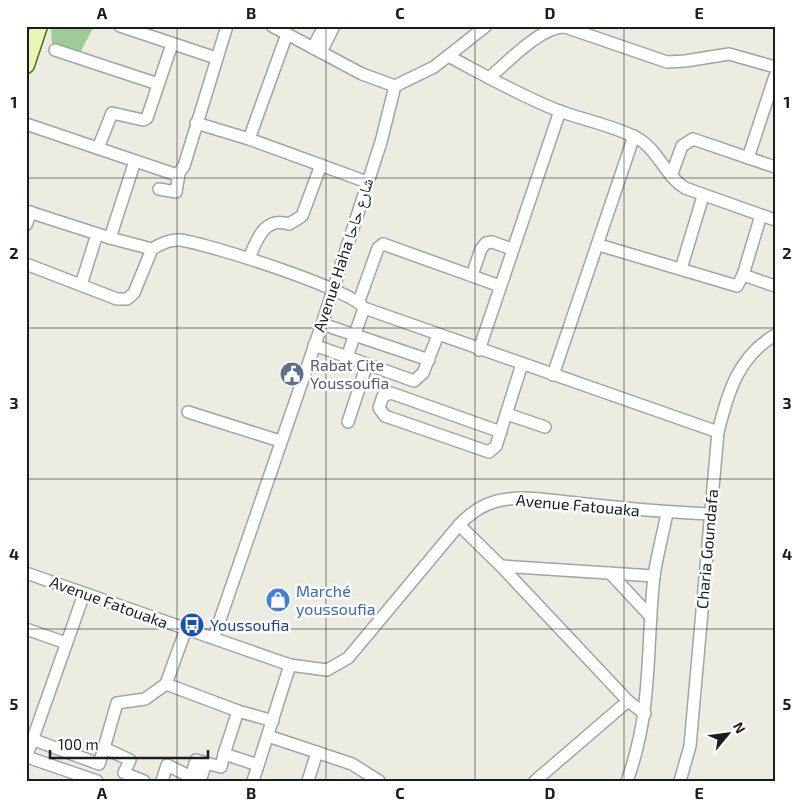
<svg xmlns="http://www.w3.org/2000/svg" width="801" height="807" viewBox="0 0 801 807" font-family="'Exo 2','Noto Naskh Arabic',sans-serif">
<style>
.forest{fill:#9ccc97}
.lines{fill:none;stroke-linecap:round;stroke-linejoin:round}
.street-casing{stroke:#a3a3a3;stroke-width:14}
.secondary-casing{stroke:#4e6e07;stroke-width:19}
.street{stroke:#fff;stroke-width:11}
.secondary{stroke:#e7f7b5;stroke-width:16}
.grid{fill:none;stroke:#1c1c1c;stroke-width:1;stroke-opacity:0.55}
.labels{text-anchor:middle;stroke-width:5;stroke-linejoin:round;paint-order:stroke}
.street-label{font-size:16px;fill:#1c1c1c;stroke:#fff}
.service-label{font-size:16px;fill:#4e5e75;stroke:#fff;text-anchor:start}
.shop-label{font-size:16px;fill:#366cbe;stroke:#fff;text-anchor:start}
.transit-label{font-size:16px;fill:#164399;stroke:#fff;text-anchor:start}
.neatline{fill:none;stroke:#1c1c1c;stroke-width:2}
.grid-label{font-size:16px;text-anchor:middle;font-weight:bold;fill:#1c1c1c}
</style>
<rect width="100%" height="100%" fill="#edece1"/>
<path class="forest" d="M51,26H94L81,51L52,46Z"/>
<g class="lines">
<defs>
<g id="street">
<path d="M120,26L216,58"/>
<path d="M272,26L362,74L395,86"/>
<path d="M313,48L324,26"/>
<path d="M55,50L158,84"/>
<path d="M321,52L334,26"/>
<path d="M450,57C486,76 521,96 559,111C584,120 611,125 635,137C657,147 664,175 685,188L775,220"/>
<path d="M489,78C507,63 541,26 565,27L667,62L685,61L729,54L775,67"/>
<path d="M395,86L434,67L486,26"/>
<path d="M196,123L249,139L367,182"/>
<path d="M26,124L177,175L184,166L227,26"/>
<path d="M249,139L287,34"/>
<path d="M98,148L112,113L143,120L147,118L172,44"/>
<path d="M748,158L775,76"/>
<path d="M671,176L682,146L693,139L775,167"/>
<path d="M159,189L176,192L179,174"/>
<path d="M26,211L110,238L152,249C160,244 170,239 180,240C209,244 351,289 364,308L718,432"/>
<path d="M26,225L31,212"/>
<path d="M110,238L135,161"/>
<path d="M599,245L737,286L743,275L761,215"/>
<path d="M249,258C257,240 264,216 289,224L302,216L321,165"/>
<path d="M26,264L117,299H127L134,293L152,249"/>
<path d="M681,269L703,196"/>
<path d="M472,275L481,249L486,243L492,242L512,249"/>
<path d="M743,275L775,286"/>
<path d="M81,285L97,234"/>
<path d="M359,301L378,248L383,244L500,286"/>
<path d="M322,324L429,360"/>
<path d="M314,345L414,381L423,373L438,335"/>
<path d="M479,350L560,111"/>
<path d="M347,357L364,308"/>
<path d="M553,375L634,136"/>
<path d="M188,412L280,441"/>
<path d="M507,414L545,427"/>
<path d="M348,422L367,364"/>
<path d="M501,432L391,393L383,396L379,408L385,416L489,452L496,446L522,364"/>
<path d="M459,525L501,566L628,701L645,714"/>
<path d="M501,566L654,576"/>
<path d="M26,573L290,665L327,670L348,658L459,525C472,511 488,501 508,499C530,496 555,501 577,503C621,508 665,512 710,514"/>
<path d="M610,573L651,617"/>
<path d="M26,629L66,643"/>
<path d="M186,629L166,684L238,711"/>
<path d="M214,637L322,324L381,142L395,86"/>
<path d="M268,736L352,764L379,781"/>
<path d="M26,737L99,764L104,748L130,760L124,773L144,781"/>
<path d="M104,748L117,703L145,699L166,684"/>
<path d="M27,757L97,781"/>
<path d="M26,758L84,594"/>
<path d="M258,765L224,754L238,711L273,721"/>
<path d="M162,781L167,765L191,777L196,760L206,763"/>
<path d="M200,781L206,763L221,767L224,754"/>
<path d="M253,781L290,665"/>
<path d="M308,781L317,752"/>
<path d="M535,781L628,701"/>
<path d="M627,781C653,710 646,649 654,576C657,555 663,534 667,513"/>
<path d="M680,781L690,746L718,432C728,392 738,357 775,335"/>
</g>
<path id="secondary" d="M26,65L39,26"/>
</defs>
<use href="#street" class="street-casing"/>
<use href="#secondary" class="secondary-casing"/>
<use href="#street" class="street"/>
<use href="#secondary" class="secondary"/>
</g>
<path class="grid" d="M177,26V781M326,26V781M475,26V781M624,26V781M26,178H775M26,328H775M26,479H775M26,629H775"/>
<defs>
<symbol id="civic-disc" viewBox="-11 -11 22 22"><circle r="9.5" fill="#5c6f8a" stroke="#fff"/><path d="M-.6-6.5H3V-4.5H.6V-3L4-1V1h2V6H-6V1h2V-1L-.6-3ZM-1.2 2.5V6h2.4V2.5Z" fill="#fff"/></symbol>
<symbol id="shop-disc" viewBox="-11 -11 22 22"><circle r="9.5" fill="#3f7fe0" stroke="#fff"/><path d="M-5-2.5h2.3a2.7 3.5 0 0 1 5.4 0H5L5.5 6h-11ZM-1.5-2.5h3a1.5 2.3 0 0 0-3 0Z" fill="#fff"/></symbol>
<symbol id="bus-disc" viewBox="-11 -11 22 22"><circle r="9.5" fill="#1a4fb4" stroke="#fff"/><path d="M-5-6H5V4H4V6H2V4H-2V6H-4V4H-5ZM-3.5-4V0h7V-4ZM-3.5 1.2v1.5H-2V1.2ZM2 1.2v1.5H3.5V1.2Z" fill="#fff"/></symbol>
</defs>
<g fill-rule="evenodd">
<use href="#civic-disc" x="278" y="360" width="28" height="28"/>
<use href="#shop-disc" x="264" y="586" width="28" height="28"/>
<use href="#bus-disc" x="178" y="611" width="28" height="28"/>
</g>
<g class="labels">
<g class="street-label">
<text transform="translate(343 255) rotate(-72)" y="6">Avenue Haha شارع حاحا</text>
<text transform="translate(578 505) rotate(5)" y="6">Avenue Fatouaka</text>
<text transform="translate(707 549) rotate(-85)" y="6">Charia Goundafa</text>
<text transform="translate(109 602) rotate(20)" y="6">Avenue Fatouaka</text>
</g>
<g class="service-label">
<text x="310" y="371">Rabat Cite<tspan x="310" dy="18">Youssoufia</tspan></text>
</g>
<g class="shop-label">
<text x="296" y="597">Marché<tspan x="296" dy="18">youssoufia</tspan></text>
</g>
<g class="transit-label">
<text x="210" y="631">Youssoufia</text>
</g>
</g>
<rect width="801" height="807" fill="none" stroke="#ffffff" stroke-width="55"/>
<g transform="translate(728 734) rotate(61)" stroke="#ffffff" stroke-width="4" paint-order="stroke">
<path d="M0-4L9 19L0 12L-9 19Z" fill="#1c1c1c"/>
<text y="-8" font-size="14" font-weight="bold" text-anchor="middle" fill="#1c1c1c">N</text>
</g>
<path d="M50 750v8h158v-8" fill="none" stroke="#1c1c1c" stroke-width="2.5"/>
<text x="58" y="750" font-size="15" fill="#1c1c1c" stroke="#ffffff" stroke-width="4" paint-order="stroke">100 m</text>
<rect x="28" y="28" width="746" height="752" class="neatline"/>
<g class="grid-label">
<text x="102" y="19">A</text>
<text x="251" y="19">B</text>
<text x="400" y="19">C</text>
<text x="550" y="19">D</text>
<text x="699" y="19">E</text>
<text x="14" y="108">1</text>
<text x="787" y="108">1</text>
<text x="14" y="259">2</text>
<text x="787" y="259">2</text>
<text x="14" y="409">3</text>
<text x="787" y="409">3</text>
<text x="14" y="560">4</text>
<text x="787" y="560">4</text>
<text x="14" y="710">5</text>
<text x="787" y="710">5</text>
<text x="102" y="799">A</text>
<text x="251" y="799">B</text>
<text x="400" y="799">C</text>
<text x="550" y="799">D</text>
<text x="699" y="799">E</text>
</g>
</svg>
